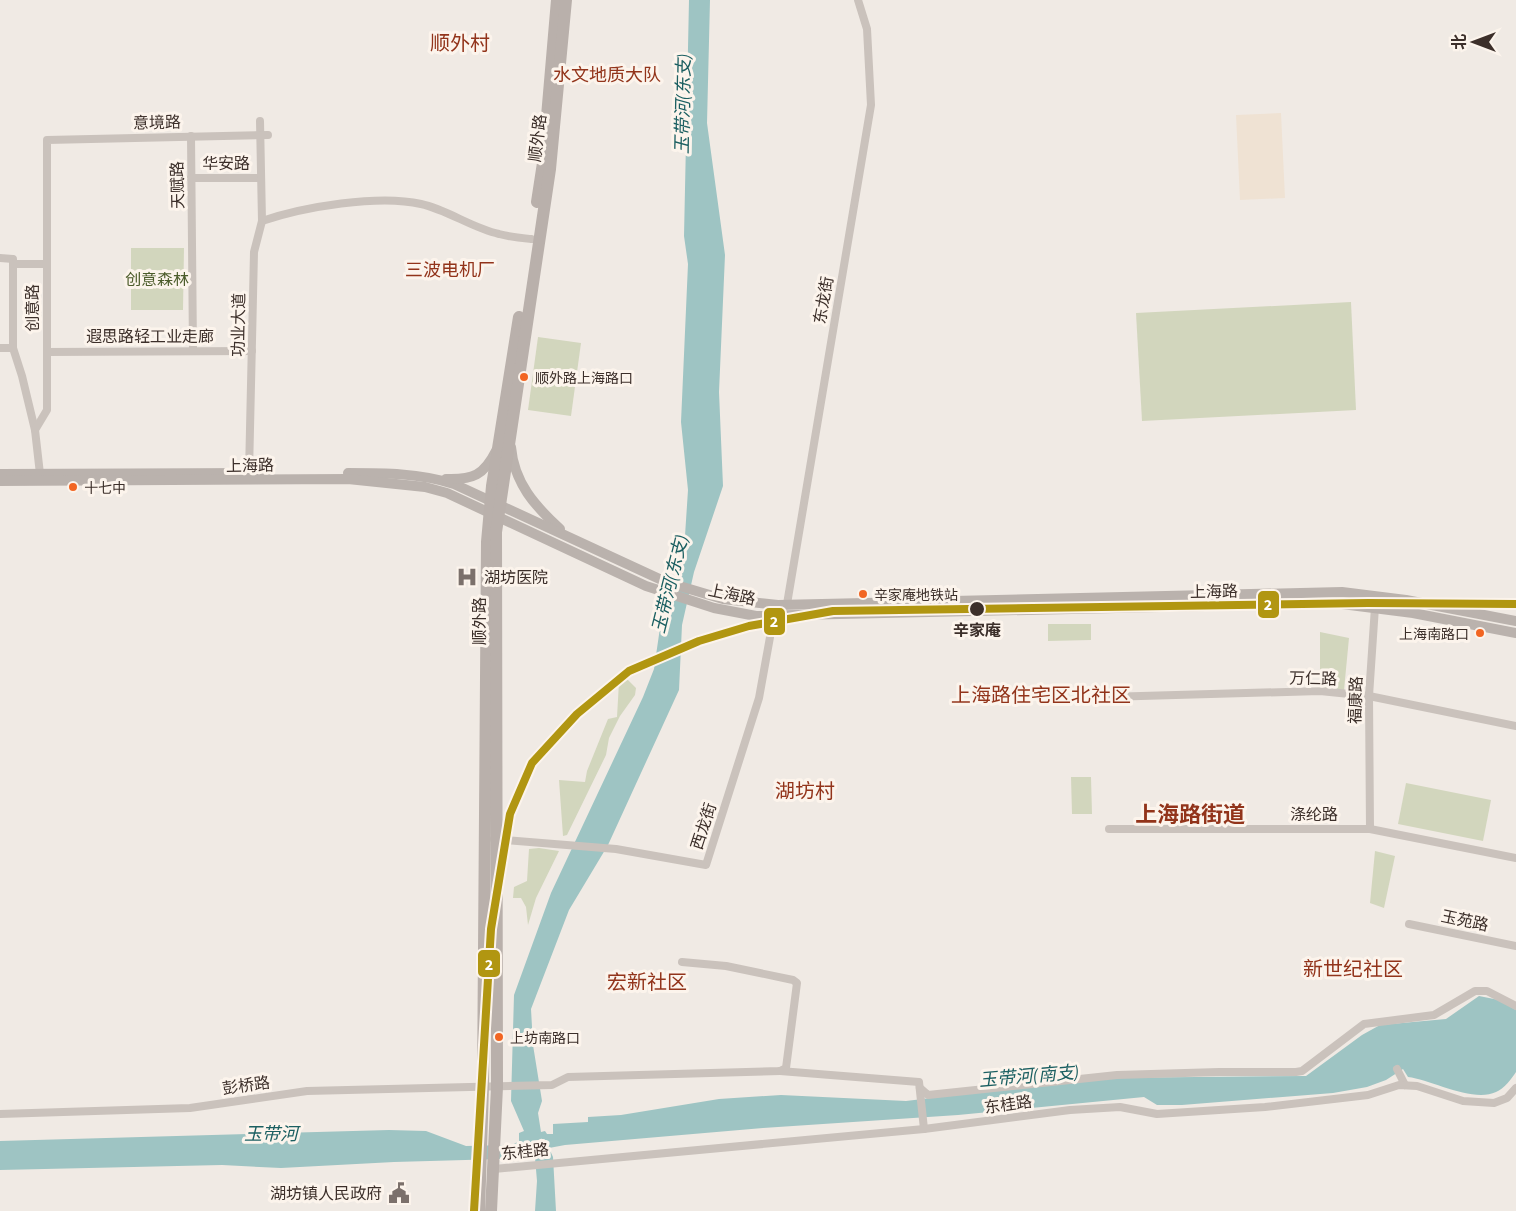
<svg xmlns="http://www.w3.org/2000/svg" width="1516" height="1211" viewBox="0 0 1516 1211" font-family="'Source Sans 3','Noto Sans SC',sans-serif">
<style>
.green{fill:#d2d6bd}
.plaza{fill:#efe2d3}
.water{fill:#9ec4c3}
.lines{fill:none;stroke-linecap:round;stroke-linejoin:round}
.minor{stroke:#cac2bc;stroke-width:8}
.secondary{stroke:#bab2ad;stroke-width:10}
.primary{stroke:#b9b0ab;stroke-width:12}
.metro-1-casing{stroke:#fcf4ec;stroke-width:12}
.metro-1{stroke:#b19611;stroke-width:8}
.bus-dot{fill:#f26522;stroke:#fcf4ec;stroke-width:2}
.stop-dot{fill:#3c2f2a;stroke:#fcf4ec;stroke-width:2}
.labels{text-anchor:middle;stroke-width:6;stroke-linejoin:round;paint-order:stroke}
.bus-label{font-size:14px;fill:#3c2f2a;stroke:#fcf4ec;text-anchor:start}
.street-label{font-size:16px;fill:#3c2f2a;stroke:#fcf4ec}
.park-label{font-size:16px;fill:#4c5c2b;stroke:#fcf4ec}
.poi-label{font-size:16px;fill:#3c2f2a;stroke:#fcf4ec;text-anchor:start}
.stop-label{font-size:16px;font-weight:bold;fill:#3c2f2a;stroke:#fcf4ec}
.neighbourhood-label{font-size:18px;fill:#92341b;stroke:#fcf4ec}
.water-label{font-size:18px;font-style:italic;fill:#1b5f61;stroke:#fcf4ec}
.quarter-label{font-size:20px;fill:#92341b;stroke:#fcf4ec}
.district-label{font-size:22px;font-weight:bold;fill:#92341b;stroke:#fcf4ec}
.line-badge{stroke:#fcf4ec;stroke-width:2}
.badge-label{font-size:16px;text-anchor:middle;font-weight:bold;fill:#fff}
</style>
<rect width="100%" height="100%" fill="#f0eae4"/>
<g class="green">
<path d="M131,248H184L183,310H131Z"/>
<path d="M1351,302L1356,410L1142,421L1136,313Z"/>
<path d="M538,337L581,343L571,416L528,410Z"/>
<path d="M1048,624H1091V640L1048,641Z"/>
<path d="M1320,632L1349,638L1344,690L1320,687Z"/>
<path d="M626,678L636,688L635,695L620,716L609,738L606,755L567,835L563,836L559,780L585,782L587,771L608,719L617,717L619,682Z"/>
<path d="M1071,777H1091L1092,814H1072Z"/>
<path d="M1406,783L1491,800L1483,841L1398,824Z"/>
<path d="M539,848L559,851L536,898L528,925L526,907L521,898H513L514,887L527,881L529,849Z"/>
<path d="M1375,851L1395,856L1384,908L1370,903Z"/>
</g>
<path class="plaza" d="M1281,113L1285,198L1240,200L1236,115Z"/>
<path class="water" d="M689,0H710L707,123L725,255L719,392L723,486L694,572L682,625L679,690L608,845L569,910L531,1009L533,1045L542,1101L538,1113L541,1132L545,1131L547,1134H553V1124L588,1122V1117L621,1115L719,1099L781,1095L906,1101L1096,1078L1306,1076L1362,1035L1380,1025L1446,1019L1479,996L1499,1000L1516,1010V1072C1512,1078 1504,1089 1496,1092C1473,1103 1432,1080 1408,1077L1403,1069L1386,1080L1367,1087L1333,1093L1182,1105H1157L1144,1097L958,1115L763,1128L565,1145L549,1148L553,1157L556,1211H535L537,1181L535,1158L394,1162L281,1168L222,1165L0,1170V1141L389,1130L426,1131L466,1146L512,1145L519,1141V1133L524,1131L511,1101L514,995L551,893L643,697L654,669L662,614L684,551L688,490L681,422L688,264L684,236Z"/>
<g class="lines">
<g class="minor">
<path d="M191,136L193,351"/>
<path d="M191,178H260"/>
<path d="M262,221C303,207 379,194 421,204C448,210 472,228 499,234C510,237 521,238 531,239"/>
<path d="M0,258L13,259V348L22,376L35,430"/>
<path d="M13,264H47"/>
<path d="M0,348H13"/>
<path d="M47,352L252,351"/>
<path d="M249,473L254,252L262,221L260,121"/>
<path d="M40,474L35,430L47,410V140L268,135"/>
<path d="M787,604L871,105L867,29L858,0"/>
<path d="M1106,697L1320,691L1369,696L1516,726"/>
<path d="M1109,829H1370L1516,858"/>
<path d="M1370,829L1369,696L1375,607"/>
<path d="M494,839L616,849L706,865L759,698L774,615"/>
<path d="M1409,924L1516,946"/>
<path d="M1397,1069L1405,1085"/>
<path d="M780,1071L919,1082L924,1129"/>
<path d="M920,1088L928,1095L1117,1075L1219,1072H1296L1302,1071L1364,1024L1434,1015L1475,991H1487L1516,1006"/>
<path d="M0,1114L190,1108L307,1091L552,1085L568,1077L780,1071L786,1068L797,983L793,980L726,966L682,962"/>
<path d="M494,1169L924,1129L1070,1110L1120,1107L1157,1114L1265,1107L1368,1095L1399,1085L1417,1086L1463,1101L1494,1103L1507,1098L1516,1088"/>
</g>
<g class="secondary">
<path d="M511,447C514,483 535,506 560,529"/>
<path d="M348,473C384,473 419,473 454,484L666,582L723,599L778,605L1342,592L1406,600L1516,621"/>
<path d="M0,474L267,473"/>
<path d="M446,479C473,480 484,475 496,451"/>
<path d="M0,481L348,479L425,487L447,493L646,586L714,608L756,616L1334,603L1413,613L1516,633"/>
</g>
<g class="primary">
<path d="M537,202L543,163L557,0"/>
<path d="M479,1211L483,1087L487,542L492,486L519,317"/>
<path d="M491,1211L497,1087L496,532L550,169L566,0"/>
</g>
<defs>
<path id="metro-1" d="M474,1211L491,929L510,814L532,763L577,714L629,671L699,641L749,626L833,611L1368,603L1516,604"/>
</defs>
<use href="#metro-1" class="metro-1-casing"/>
<use href="#metro-1" class="metro-1"/>
</g>
<defs>
<symbol id="hospital-bare" viewBox="-9 -9 18 18"><path d="M-5-5h3v3.5h4V-5h3V5h-3V1.5h-4V5h-3Z" fill="#7b706b" stroke="#fcf4ec" stroke-width="2.5" paint-order="stroke"/></symbol>
<symbol id="civic-bare" viewBox="-9 -9 18 18"><path d="M-.6-6.5H3V-4.5H.6V-3L4-1V1h2V6H-6V1h2V-1L-.6-3ZM-1.2 2.5V6h2.4V2.5Z" fill="#7b706b" stroke="#fcf4ec" stroke-width="2.5" paint-order="stroke"/></symbol>
</defs>
<g fill-rule="evenodd">
<use href="#hospital-bare" x="452" y="562" width="30" height="30"/>
<use href="#civic-bare" x="384" y="1178" width="30" height="30"/>
</g>
<g class="bus-dot">
<circle cx="524" cy="377" r="5"/>
<circle cx="73" cy="487" r="5"/>
<circle cx="863" cy="594" r="5"/>
<circle cx="1480" cy="633" r="5"/>
<circle cx="499" cy="1037" r="5"/>
</g>
<circle class="stop-dot" cx="977" cy="609" r="8"/>
<g class="labels">
<g class="bus-label">
<text x="535" y="383">顺外路上海路口</text>
<text x="84" y="493">十七中</text>
<text x="874" y="600">辛家庵地铁站</text>
<text x="1469" y="639" text-anchor="end">上海南路口</text>
<text x="510" y="1043">上坊南路口</text>
</g>
<g class="street-label">
<text transform="translate(157 122) rotate(-1)" y="6">意境路</text>
<text transform="translate(537 138) rotate(-83)" y="6">顺外路</text>
<text x="226" y="169">华安路</text>
<text transform="translate(177 185) rotate(-91)" y="6">天赋路</text>
<text transform="translate(823 300) rotate(-80)" y="6">东龙街</text>
<text transform="translate(32 308) rotate(-90)" y="6">创意路</text>
<text transform="translate(238 325) rotate(-89)" y="6">功业大道</text>
<text x="150" y="342">遐思路轻工业走廊</text>
<text transform="translate(250 465) rotate(-1)" y="6">上海路</text>
<text transform="translate(1214 591) rotate(-1)" y="6">上海路</text>
<text transform="translate(732 594) rotate(12)" y="6">上海路</text>
<text transform="translate(479 621) rotate(-90)" y="6">顺外路</text>
<text transform="translate(1313 678) rotate(1)" y="6">万仁路</text>
<text transform="translate(1355 700) rotate(-88)" y="6">福康路</text>
<text x="1314" y="820">涤纶路</text>
<text transform="translate(703 826) rotate(-72)" y="6">西龙街</text>
<text transform="translate(1465 920) rotate(12)" y="6">玉苑路</text>
<text transform="translate(246 1085) rotate(-8)" y="6">彭桥路</text>
<text transform="translate(1008 1104) rotate(-8)" y="6">东桂路</text>
<text transform="translate(525 1151) rotate(-6)" y="6">东桂路</text>
</g>
<g class="park-label">
<text x="157" y="285">创意森林</text>
</g>
<g class="poi-label">
<text x="484" y="583">湖坊医院</text>
<text x="382" y="1199" text-anchor="end">湖坊镇人民政府</text>
</g>
<g class="stop-label">
<text x="977" y="636">辛家庵</text>
</g>
<g class="neighbourhood-label">
<text x="607" y="81">水文地质大队</text>
<text x="450" y="276">三波电机厂</text>
</g>
<g class="water-label">
<text transform="translate(683 104) rotate(-89)" y="6">玉带河(东支)</text>
<text transform="translate(670 584) rotate(-76)" y="6">玉带河(东支)</text>
<text transform="translate(1029 1076) rotate(-5)" y="6">玉带河(南支)</text>
<text x="271" y="1140">玉带河</text>
</g>
<g class="quarter-label">
<text x="460" y="50">顺外村</text>
<text x="1041" y="702">上海路住宅区北社区</text>
<text x="805" y="798">湖坊村</text>
<text x="1353" y="976">新世纪社区</text>
<text x="647" y="989">宏新社区</text>
</g>
<g class="district-label">
<text x="1190" y="822">上海路街道</text>
</g>
</g>
<g class="line-badge">
<rect x="1257" y="590" width="23" height="29" rx="6" fill="#b19611"/>
<rect x="763" y="607" width="23" height="29" rx="6" fill="#b19611"/>
<rect x="477" y="949" width="24" height="29" rx="6" fill="#b19611"/>
</g>
<g class="badge-label">
<text x="1268" y="610">2</text>
<text x="774" y="627">2</text>
<text x="489" y="970">2</text>
</g>
<g transform="translate(1474 42) rotate(270)" stroke="#fcf4ec" stroke-width="4.5" paint-order="stroke">
<path d="M0-4.5L10 22L0 15L-10 22Z" fill="#3c2f2a"/>
<text y="-9" font-size="16" font-weight="bold" text-anchor="middle" fill="#3c2f2a">北</text>
</g>
</svg>
